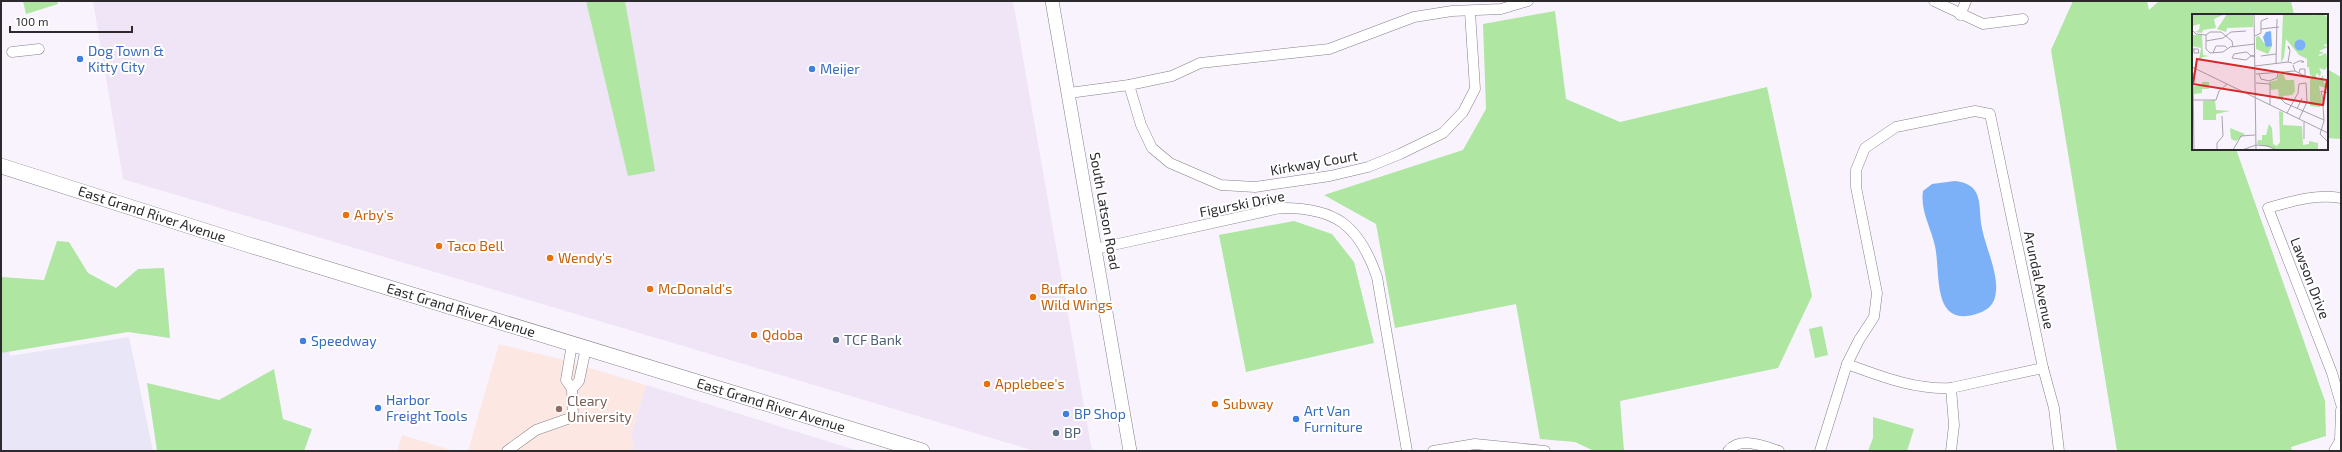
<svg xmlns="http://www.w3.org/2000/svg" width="2342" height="452" viewBox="0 0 2342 452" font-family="'Exo 2',sans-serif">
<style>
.built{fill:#efe5f6}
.industrial{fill:#e8e6f7}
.education{fill:#fce7e3}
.green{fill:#aee6a2}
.water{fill:#7cb1f8}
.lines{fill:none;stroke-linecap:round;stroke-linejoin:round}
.street-casing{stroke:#858089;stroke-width:11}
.secondary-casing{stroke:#858089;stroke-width:14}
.primary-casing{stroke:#858089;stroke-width:16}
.street{stroke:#fff;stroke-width:10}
.secondary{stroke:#fff;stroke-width:13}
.primary{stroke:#fff;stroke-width:15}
.shop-dot{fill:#3f7fe0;stroke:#fff;stroke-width:1.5}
.food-dot{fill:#e8710a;stroke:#fff;stroke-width:1.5}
.service-dot{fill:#5c6f8a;stroke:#fff;stroke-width:1.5}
.education-dot{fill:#8d6e63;stroke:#fff;stroke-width:1.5}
.labels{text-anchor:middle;stroke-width:4;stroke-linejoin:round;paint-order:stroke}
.shop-label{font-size:14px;fill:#366cbe;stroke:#fff;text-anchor:start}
.street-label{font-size:14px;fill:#2c2a2d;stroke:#fff}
.food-label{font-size:14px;fill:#c56008;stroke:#fff;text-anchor:start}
.service-label{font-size:14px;fill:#4e5e75;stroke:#fff;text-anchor:start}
.education-label{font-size:14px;fill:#785e54;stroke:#fff;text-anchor:start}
.inset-road{fill:none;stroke:#a7a3aa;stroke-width:1}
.view{fill:#d62828;fill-opacity:0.15;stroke:#d62828;stroke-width:2}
.inset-edge{fill:none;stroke:#2c2a2d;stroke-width:2}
</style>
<rect width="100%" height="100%" fill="#f9f3fe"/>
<g class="built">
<path d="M93,1H1013L1092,451H1035L123,179Z"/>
<path d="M646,385L859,451H634L631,434Z"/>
</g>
<path class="industrial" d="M1,316L10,356L129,337L153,451H1Z"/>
<g class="education">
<path d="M499,344L560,359L646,385L631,434L634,451H468Z"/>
<path d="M402,435L454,451H397Z"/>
</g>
<g class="green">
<path d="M23,1H57L58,4L26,14Z"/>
<path d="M586,1H625L655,171L628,176Z"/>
<path d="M2073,1H2147L2149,10L2159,1H2291L2294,15H2193V149H2236L2325,401L2326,436L2291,447L2292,451H2117L2051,50Z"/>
<path d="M1555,11L1566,99L1620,122L1767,87L1812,296L1778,368L1620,401L1624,451H1594L1575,442L1540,439L1516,304L1395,328L1376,224L1324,195L1463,150L1486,109L1483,24Z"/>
<path d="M2327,69L2341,77V139L2327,138Z"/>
<path d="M1294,221L1332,234L1354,262L1374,343L1246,372L1219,235Z"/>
<path d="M57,241L69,242L88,273L116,288L138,269L164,268L170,338L128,332L1,353V277L44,280Z"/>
<path d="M1822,326L1828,355L1815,358L1809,329Z"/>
<path d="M274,369L283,419L312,429L304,451H157L147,383L219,400Z"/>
<path d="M1873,417L1914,429L1907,451H1868L1873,438Z"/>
</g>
<path class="water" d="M1955,181C1982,184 1979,202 1981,223C1984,244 1998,271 1996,291C1995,303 1990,309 1979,313C1931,330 1941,274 1935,246C1931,227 1920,211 1923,191L1932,184Z"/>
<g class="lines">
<defs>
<g id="street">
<path d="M1934,1L1983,24L2023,19"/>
<path d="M1960,15L1966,1"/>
<path d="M12,52L39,49"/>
<path d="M1129,85L1141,125L1152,148L1170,163L1221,185L1255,187L1330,176L1368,167L1400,154L1443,133L1463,112L1475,89L1470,12"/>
<path d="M1069,93L1129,85L1172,76L1200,63L1329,49L1414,17L1452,11L1501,9L1528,1"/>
<path d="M2341,198C2314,194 2293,201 2268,208L2332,373L2341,404"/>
<path d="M1095,249L1280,208C1335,207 1359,225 1377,277L1407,451"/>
<path d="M1847,364C1880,376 1915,390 1951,388L2043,368"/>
<path d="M1951,388L1954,425L1951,451"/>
<path d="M572,389L579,381L586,348"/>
<path d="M2340,440L2341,410"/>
<path d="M507,451L536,430L573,417L572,389L566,380L572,344"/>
<path d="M1433,451L1475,444L1545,451"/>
<path d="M1728,451C1740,436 1764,446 1779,451"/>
<path d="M1820,451L1847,364L1859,340L1874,317L1877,293L1856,187V170L1865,148L1896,127L1975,111L1990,114L2043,368L2054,408L2059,451"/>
<path d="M2334,451L2341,439"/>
</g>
<path id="secondary" d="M1052,1L1130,451"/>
<path id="primary" d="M1,166L246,244L922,451"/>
</defs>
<use href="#street" class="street-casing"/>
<use href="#secondary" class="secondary-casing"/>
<use href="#primary" class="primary-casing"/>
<use href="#street" class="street"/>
<use href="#secondary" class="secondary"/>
<use href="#primary" class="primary"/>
</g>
<g class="shop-dot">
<circle cx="80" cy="59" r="4"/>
<circle cx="812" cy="69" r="4"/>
<circle cx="303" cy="341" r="4"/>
<circle cx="378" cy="408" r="4"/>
<circle cx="1066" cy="414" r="4"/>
<circle cx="1296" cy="419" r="4"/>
</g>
<g class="food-dot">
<circle cx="346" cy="215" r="4"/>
<circle cx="439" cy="246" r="4"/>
<circle cx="550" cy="258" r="4"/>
<circle cx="650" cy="289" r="4"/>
<circle cx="1033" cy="297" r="4"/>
<circle cx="754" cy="335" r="4"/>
<circle cx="987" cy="384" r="4"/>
<circle cx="1215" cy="404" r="4"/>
</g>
<g class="service-dot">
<circle cx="836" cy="340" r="4"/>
<circle cx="1056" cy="433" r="4"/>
</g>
<circle class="education-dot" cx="559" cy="409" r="4"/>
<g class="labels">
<g class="shop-label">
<text x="88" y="56">Dog Town &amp;<tspan x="88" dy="16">Kitty City</tspan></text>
<text x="820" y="74">Meijer</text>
<text x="311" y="346">Speedway</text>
<text x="386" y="405">Harbor<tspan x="386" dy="16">Freight Tools</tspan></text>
<text x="1304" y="416">Art Van<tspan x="1304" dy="16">Furniture</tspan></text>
<text x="1074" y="419">BP Shop</text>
</g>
<g class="street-label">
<text transform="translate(1314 163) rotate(-10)" y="5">Kirkway Court</text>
<text transform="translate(1242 204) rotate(-11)" y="5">Figurski Drive</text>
<text transform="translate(1105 211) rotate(80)" y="5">South Latson Road</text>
<text transform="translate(152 214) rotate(18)" y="5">East Grand River Avenue</text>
<text transform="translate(2310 278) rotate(69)" y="5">Lawson Drive</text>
<text transform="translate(2039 280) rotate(78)" y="5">Arundal Avenue</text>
<text transform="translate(461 310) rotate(17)" y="5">East Grand River Avenue</text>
<text transform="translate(771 405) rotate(17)" y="5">East Grand River Avenue</text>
</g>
<g class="food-label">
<text x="354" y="220">Arby's</text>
<text x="447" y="251">Taco Bell</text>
<text x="558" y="263">Wendy's</text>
<text x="658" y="294">McDonald's</text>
<text x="1041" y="294">Buffalo<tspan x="1041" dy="16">Wild Wings</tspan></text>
<text x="762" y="340">Qdoba</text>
<text x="995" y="389">Applebee's</text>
<text x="1223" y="409">Subway</text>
</g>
<g class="service-label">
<text x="844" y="345">TCF Bank</text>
<text x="1064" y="438">BP</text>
</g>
<g class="education-label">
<text x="567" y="406">Cleary<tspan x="567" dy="16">University</tspan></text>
</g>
</g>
<g transform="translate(2192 14)">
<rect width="136" height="136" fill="#f9f3fe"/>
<path d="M0,0H33L22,5L24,14L11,16L10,19L3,18L7,16L8,10L0,12ZM35,0H61V13L35,14L34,18L25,15ZM91,0H120L121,2L122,0H131L136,4V30L131,31L136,33L127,37L132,39L126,41L128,42L134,39L136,51L133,56L127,54L129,58L128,63L125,59L124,61V64H129L131,61L132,69L136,72V75L127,72L130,88L128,93L118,92V66L120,62L118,61L117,54H119L115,53V45L107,41L94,25L92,43L89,49ZM0,21H10L11,41L17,42L11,43L7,46L9,34L0,32ZM67,22L72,29L80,32L76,40L64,35V23ZM87,60H91L94,66H102L103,77L100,81L91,82V86L87,83L86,75L79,76L77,68L85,66ZM10,68H17V75H10V79L2,80V72H10ZM23,86L24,96L38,97L24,100V106H11V87ZM87,97L91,98V111L110,112L111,131L117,130V127L126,129V136H87L65,130L66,126H70V121H74L77,110L80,114L81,130L85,132L88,128ZM38,114L53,120L44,127L39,125Z" fill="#aee6a2"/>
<path d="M79,17L80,32L74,33L71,23L74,18ZM102.5 31a5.5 5.5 0 1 1 11 0a5.5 5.5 0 1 1-11 0Z" fill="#7cb1f8"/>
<path class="inset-road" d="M62,0L64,136M69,15L87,13M0,16L4,20L14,21M14,21V35L18,39L31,38L38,33L63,30M14,21L18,18H29L40,27L41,33M63,22L69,19V7L76,4M14,27L31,24L39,18L54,17M0,35H6L7,39H2V35M21,39L24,32H33L36,35M63,41L59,42L54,46L40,44L42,40L54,38L56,39L59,42H60L63,43M69,42L84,40M96,48L98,37L97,33L96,32L97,35M84,50L85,5M101,50L107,47H111L112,48H109M101,51L103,57L117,64M63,52L96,48L100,49M0,53L136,119M107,59L108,55H113V63M64,60L103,57M67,60L69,65L77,67L85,64L86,59M64,69L78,70V91M79,83L88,84L93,89L132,106M1,86H24L27,77L35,70M132,90L129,77L136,79M131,92L132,107L128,120L136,128M105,95L110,84M95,99L106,79L107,70L114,69L115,88L107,105M112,125V108M2,136L1,62L4,54M25,136V129L31,122L30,102M41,136L49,122L63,121M50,136L64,131L76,132L85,136"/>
<path class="view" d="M5,45L135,66L131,91L1,70Z"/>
<rect width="136" height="136" class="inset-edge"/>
</g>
<rect width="2342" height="452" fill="none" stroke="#2c2a2d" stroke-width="4"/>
<path d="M10 26v6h122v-6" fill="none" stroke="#2c2a2d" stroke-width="2"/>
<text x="16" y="26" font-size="12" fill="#2c2a2d" stroke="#ffffff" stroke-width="3" paint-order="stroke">100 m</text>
</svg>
